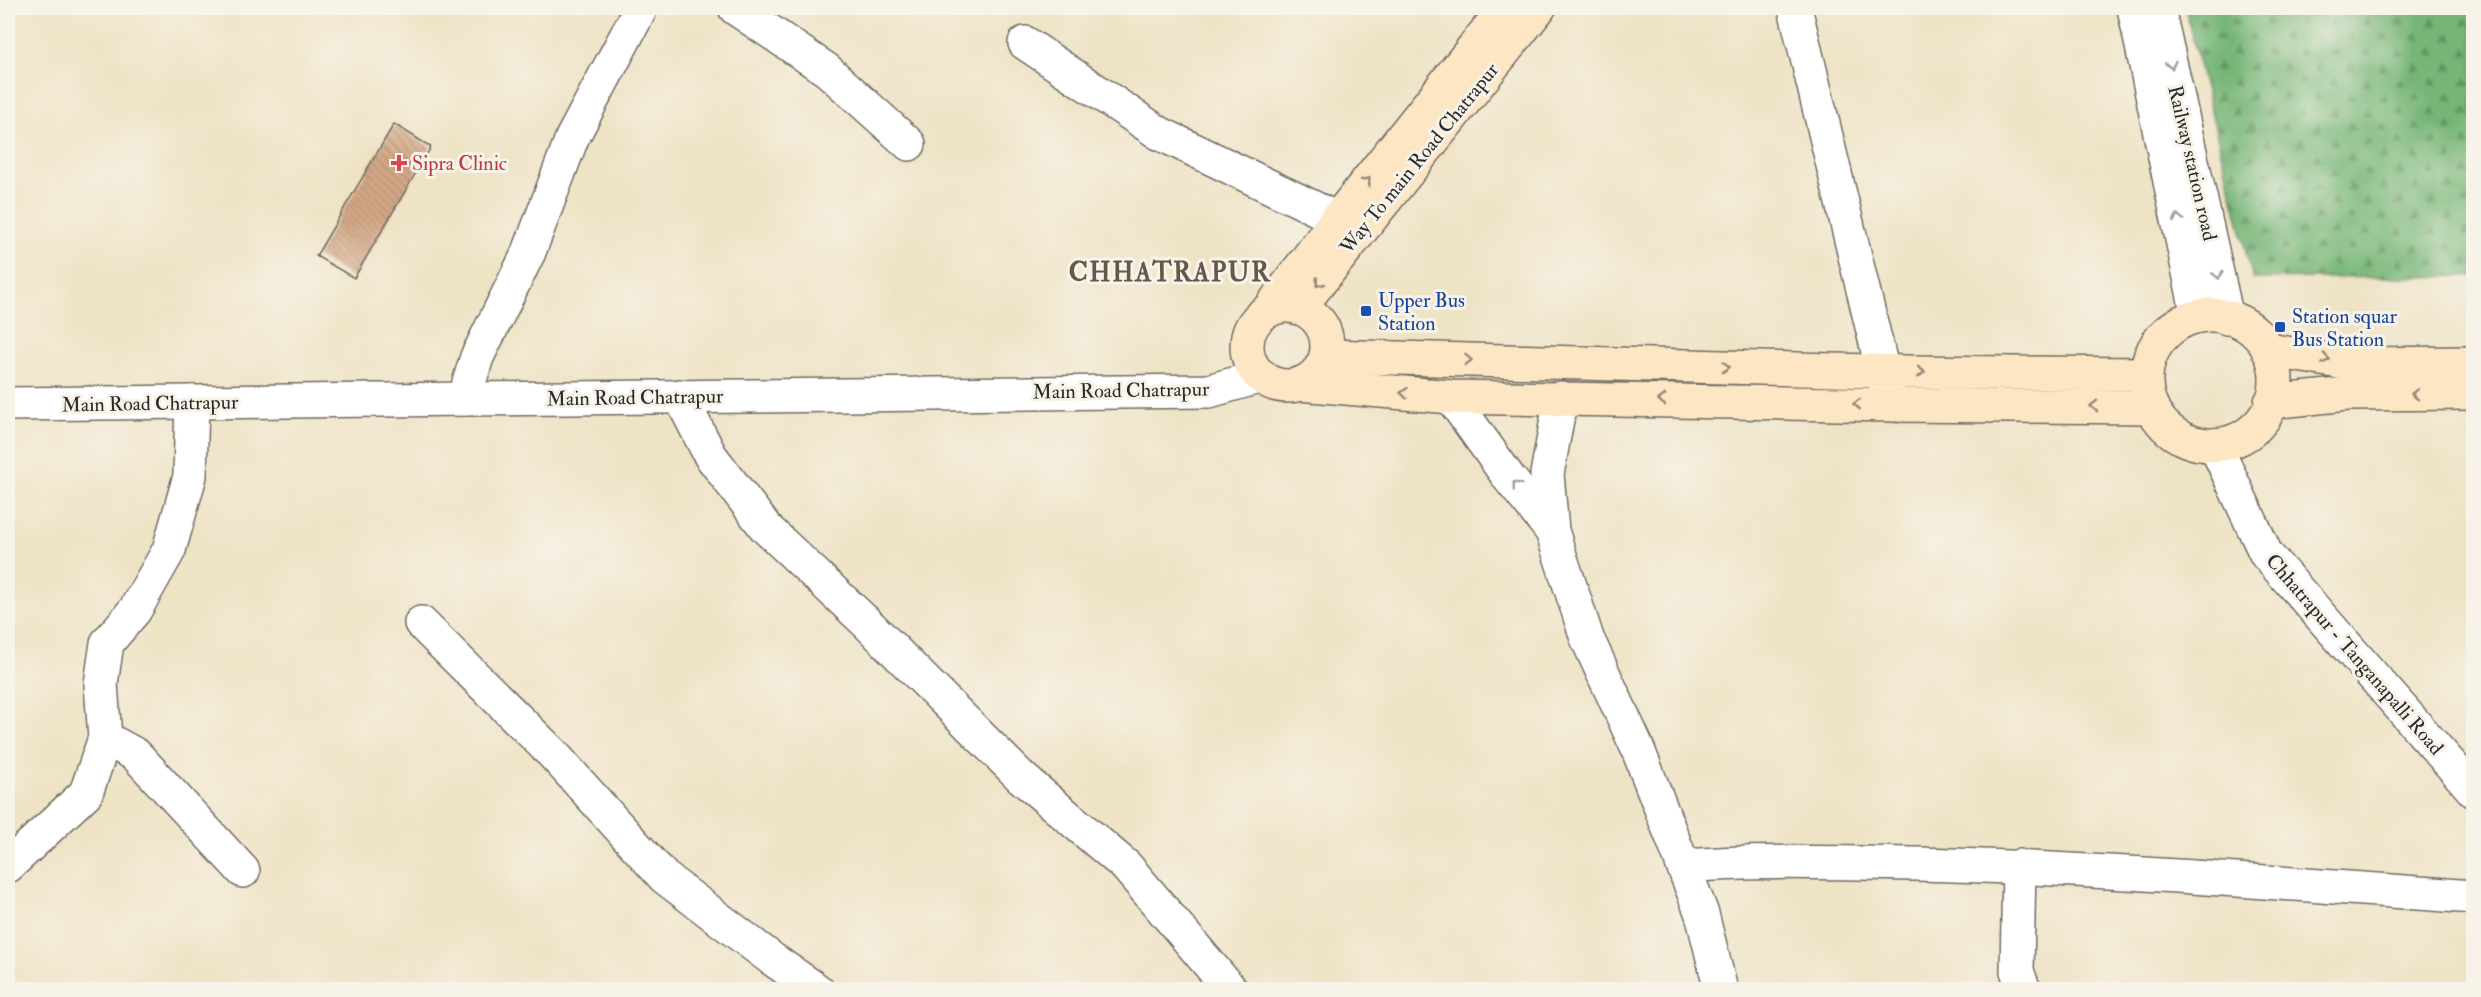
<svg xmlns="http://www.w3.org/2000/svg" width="2481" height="997" viewBox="0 0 2481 997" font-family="'IM FELL Double Pica',serif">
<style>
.forest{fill:url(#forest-firs);stroke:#507050;stroke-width:1.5}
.building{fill:url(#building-back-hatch)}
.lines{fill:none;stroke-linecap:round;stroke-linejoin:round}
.minor-casing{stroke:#706b61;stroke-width:36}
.tertiary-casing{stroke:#706b61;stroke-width:36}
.secondary-casing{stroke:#706b61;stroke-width:36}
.minor{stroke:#fff;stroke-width:33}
.tertiary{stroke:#fff;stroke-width:33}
.secondary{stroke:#fce6c4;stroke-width:33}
.oneway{stroke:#a0a0a0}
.oneway2{stroke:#948878}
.health-dot{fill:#e0444e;stroke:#f7f3e8;stroke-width:2}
.transit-dot{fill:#1a4fb4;stroke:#f7f3e8;stroke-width:2}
.labels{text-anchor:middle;stroke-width:6;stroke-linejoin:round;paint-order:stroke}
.street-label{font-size:20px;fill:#2b2b2b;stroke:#f7f3e8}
.health-label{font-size:20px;fill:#be3a42;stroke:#f7f3e8;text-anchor:start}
.transit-label{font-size:20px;fill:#164399;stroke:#f7f3e8;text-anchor:start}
.district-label{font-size:26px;font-weight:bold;letter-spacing:1.5px;fill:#66574b;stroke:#f7f3e8}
</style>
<defs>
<pattern id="forest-firs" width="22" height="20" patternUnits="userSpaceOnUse" patternTransform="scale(1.5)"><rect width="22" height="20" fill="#75b576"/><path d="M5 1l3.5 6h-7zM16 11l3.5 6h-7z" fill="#609361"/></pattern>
<pattern id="building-back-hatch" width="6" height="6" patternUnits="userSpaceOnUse" patternTransform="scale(1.5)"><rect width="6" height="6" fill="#d4a886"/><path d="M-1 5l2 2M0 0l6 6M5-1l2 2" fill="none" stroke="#ac896e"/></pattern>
</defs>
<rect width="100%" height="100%" fill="#f7f3e8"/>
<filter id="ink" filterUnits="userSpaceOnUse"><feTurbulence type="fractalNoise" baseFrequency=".0167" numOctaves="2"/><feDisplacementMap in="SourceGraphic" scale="12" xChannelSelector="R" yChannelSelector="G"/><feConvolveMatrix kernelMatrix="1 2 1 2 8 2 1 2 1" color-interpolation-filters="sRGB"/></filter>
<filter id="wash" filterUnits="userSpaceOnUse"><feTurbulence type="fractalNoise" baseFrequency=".008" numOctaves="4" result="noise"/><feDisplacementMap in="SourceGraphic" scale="24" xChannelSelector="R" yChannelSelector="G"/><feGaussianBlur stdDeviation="1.35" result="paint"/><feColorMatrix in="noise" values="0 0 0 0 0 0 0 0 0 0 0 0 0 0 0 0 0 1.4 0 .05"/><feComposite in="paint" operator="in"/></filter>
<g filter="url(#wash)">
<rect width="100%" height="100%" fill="#efe3c6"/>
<path class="forest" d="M2185,8H2473V276L2253,279Z"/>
<g id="blocks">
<path class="building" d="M394,124L431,147L354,278L316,256Z"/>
</g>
</g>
<g filter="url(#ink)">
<use href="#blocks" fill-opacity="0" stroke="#706b61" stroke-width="1.5"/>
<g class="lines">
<defs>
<g id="minor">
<path d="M735,8L827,70L909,144"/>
<path d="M1025,43L1159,133L1337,219"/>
<path d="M680,396L710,455L766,528L868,624L1021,777L1126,866L1231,990"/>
<path d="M1451,397L1509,478L1552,531"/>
<path d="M1561,398L1547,474L1552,531L1587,638L1637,747L1702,914L1721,990"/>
<path d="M464,399L477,357L529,252L572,138L641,8"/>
<path d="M421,623L554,755L664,877L772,959L817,990"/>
<path d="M105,738L136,755L243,871"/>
<path d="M8,866L86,793L105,738L101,684L107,643L135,610L169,550L190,476L192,402"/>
<path d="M1683,866C1760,860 1838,863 1915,864C2102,868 2287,884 2474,897"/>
<path d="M2019,866L2017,971L2024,990"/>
</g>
<g id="tertiary">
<path d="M1795,8L1889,397"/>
<path d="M2134,8L2198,316"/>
<path d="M2158,8L2227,318"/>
<path d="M8,404L1209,391L1262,376"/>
<path d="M2215,445L2266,554L2474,791"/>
</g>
<g id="secondary">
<circle cx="1287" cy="346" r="40"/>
<path d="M1299,308L1539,8"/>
<path d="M1268,311L1337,219L1505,8"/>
<circle cx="2211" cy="380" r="65"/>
<path d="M2268,350L2351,364L2474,363"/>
<path d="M1326,356L1907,372L2145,374"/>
<path d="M1299,384L1451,397L1891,405L2152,407"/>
<path d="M2271,402L2348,394L2474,393"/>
</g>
</defs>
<use href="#minor" class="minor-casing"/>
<use href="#tertiary" class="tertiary-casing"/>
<use href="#secondary" class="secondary-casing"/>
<use href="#minor" class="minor"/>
<use href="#tertiary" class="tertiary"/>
<use href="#secondary" class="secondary"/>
</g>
<defs><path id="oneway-chevron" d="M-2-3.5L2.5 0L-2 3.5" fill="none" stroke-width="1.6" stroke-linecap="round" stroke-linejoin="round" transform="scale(1.5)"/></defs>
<g class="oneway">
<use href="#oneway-chevron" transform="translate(2171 65) rotate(77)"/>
<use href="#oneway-chevron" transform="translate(2178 218) rotate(-102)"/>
<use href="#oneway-chevron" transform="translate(2218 275) rotate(78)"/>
<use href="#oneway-chevron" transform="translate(1516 485) rotate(-129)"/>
</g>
<g class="oneway2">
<use href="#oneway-chevron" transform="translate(1367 181) rotate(-51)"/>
<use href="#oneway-chevron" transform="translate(1319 283) rotate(129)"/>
<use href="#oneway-chevron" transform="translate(2326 359) rotate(9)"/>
<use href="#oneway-chevron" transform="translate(1468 360) rotate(2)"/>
<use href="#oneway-chevron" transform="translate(1726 367) rotate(2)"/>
<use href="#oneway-chevron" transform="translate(1921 372)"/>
<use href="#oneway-chevron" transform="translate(1404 393) rotate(-175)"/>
<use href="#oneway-chevron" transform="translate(2415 394) rotate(180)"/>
<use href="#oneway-chevron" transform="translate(1662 400) rotate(-179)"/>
<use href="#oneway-chevron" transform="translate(1857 404) rotate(-179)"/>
<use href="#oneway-chevron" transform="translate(2094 406) rotate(-180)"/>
</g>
</g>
<path class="health-dot" d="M396 154h6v6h6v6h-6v6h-6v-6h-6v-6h6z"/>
<g class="transit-dot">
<rect x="1360" y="305" width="12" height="12" rx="3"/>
<rect x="2274" y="321" width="12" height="12" rx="3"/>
</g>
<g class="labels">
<g class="street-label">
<text transform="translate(1419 158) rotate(-51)" y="7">Way To main Road Chatrapur</text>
<text transform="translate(2193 163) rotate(77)" y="7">Railway station road</text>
<text transform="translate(1121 390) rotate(-1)" y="7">Main Road Chatrapur</text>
<text transform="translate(635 397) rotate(-1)" y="7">Main Road Chatrapur</text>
<text transform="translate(150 403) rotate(-1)" y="7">Main Road Chatrapur</text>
<text transform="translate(2355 654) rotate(49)" y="7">Chhatrapur - Tanganapalli Road</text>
</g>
<g class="health-label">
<text x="412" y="170">Sipra Clinic</text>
</g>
<g class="transit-label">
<text x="1378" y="307">Upper Bus<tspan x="1378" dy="23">Station</tspan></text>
<text x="2292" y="323">Station squar<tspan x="2292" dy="23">Bus Station</tspan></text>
</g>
<g class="district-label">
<text x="1170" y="281">CHHATRAPUR</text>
</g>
</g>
<rect width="2481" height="997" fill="none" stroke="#f7f3e8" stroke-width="30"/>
</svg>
